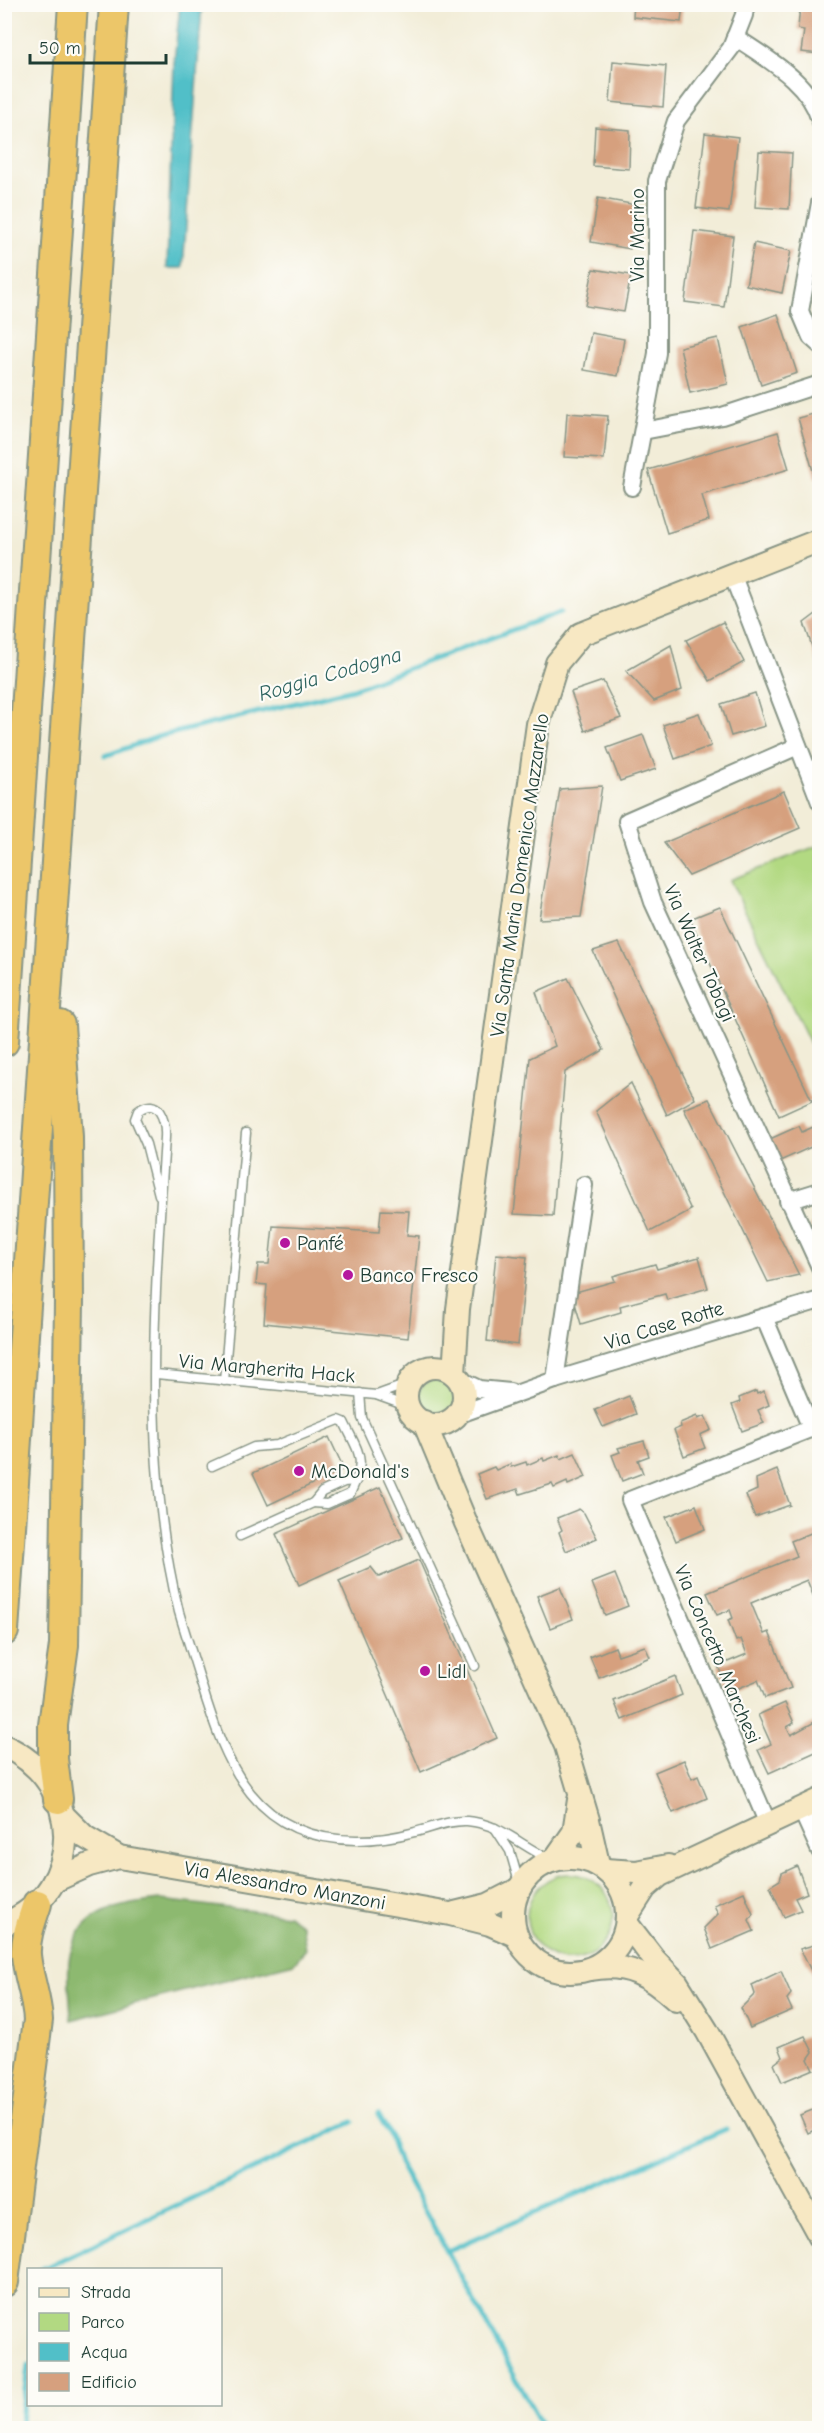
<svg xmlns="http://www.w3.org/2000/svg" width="824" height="2433" viewBox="0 0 824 2433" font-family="'Comic Neue',sans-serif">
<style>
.green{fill:#b2d982;stroke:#688b5b;stroke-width:1.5}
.forest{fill:#8db970;stroke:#567b52;stroke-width:1.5}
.water{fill:#51bfc8;stroke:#387e7e;stroke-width:1.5}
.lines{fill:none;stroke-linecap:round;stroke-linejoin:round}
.stream{stroke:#51bfc8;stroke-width:5}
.building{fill:#d6a07e}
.lane-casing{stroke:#889586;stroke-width:11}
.street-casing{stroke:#889586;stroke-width:20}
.secondary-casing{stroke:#889586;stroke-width:26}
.highway-casing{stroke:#889586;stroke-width:32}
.lane{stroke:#fff;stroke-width:8}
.street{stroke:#fff;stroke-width:16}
.secondary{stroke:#f7e8c3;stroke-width:22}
.highway{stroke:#ecc669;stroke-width:28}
.poi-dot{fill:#b5179e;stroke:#fdfcf7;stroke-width:2}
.labels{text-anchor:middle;stroke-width:4.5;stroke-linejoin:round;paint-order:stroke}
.street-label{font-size:20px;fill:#1f3d34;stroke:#fdfcf7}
.poi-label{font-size:20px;fill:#1f3d34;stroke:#fdfcf7;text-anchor:start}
.water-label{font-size:21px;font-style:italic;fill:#2e6460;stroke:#fdfcf7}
</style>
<rect width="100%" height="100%" fill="#fdfcf7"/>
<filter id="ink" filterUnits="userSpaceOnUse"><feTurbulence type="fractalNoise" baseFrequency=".0167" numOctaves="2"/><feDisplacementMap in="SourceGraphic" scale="12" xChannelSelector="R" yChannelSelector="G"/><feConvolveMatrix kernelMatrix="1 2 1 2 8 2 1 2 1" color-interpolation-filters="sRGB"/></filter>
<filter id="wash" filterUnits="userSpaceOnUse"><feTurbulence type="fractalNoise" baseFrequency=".008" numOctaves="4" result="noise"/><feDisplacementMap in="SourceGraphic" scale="24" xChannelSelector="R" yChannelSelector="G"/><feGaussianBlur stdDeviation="1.35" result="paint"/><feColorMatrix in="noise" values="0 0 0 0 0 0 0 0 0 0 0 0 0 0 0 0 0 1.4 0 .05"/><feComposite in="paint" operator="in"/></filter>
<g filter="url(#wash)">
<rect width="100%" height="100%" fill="#f2edd8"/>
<g class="green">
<path d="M819,845V1061L730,880Z"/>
<circle cx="437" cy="1398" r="19"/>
<circle cx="570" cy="1917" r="43"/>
</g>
<path class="forest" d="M161,1900L288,1915L302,1925L306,1949L294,1963L71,2020C71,2002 66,1972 70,1955C81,1908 121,1905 161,1900Z"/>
<path class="water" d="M180,5H202L183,268H167L174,62Z"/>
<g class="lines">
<g class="stream">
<path d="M105,756L157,737L353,689L561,612"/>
<path d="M378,2114L389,2133L399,2163L543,2428"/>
<path d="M447,2251L726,2129"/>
<path d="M40,2270L353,2122"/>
<path d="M20,2428L28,2366"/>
</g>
</g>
<g id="blocks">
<g class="building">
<path d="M634,4H683L681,22L633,17Z"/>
<path d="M800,4H820V54L801,52L804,30L798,29Z"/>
<path d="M613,61L666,66L663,107L610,102Z"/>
<path d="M595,127L630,130L629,169L593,166Z"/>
<path d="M705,133L738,137L729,212L696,208Z"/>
<path d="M759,151L792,153L789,209L755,207Z"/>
<path d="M598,198L637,205L630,249L591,242Z"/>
<path d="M694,231L733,236L724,307L685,302Z"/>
<path d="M754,243L791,251L782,293L746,285Z"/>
<path d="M593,269L631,275L624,312L586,306Z"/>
<path d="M778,314L797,373L761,385L742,327Z"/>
<path d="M591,333L624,339L618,376L584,370Z"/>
<path d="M718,338L728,384L690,393L680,347Z"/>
<path d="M820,412V476L815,478L798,418Z"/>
<path d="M567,413L608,416L604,459L564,457Z"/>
<path d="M778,432L789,469L702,495L709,520L667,533L648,470Z"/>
<path d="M820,611V667H819L804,623Z"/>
<path d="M723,622L744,662L710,681L686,640Z"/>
<path d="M671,645L682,690L654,701L626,671Z"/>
<path d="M603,681L621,718L585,731L571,692Z"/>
<path d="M755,693L765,726L731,736L721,704Z"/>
<path d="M699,713L711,746L675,759L663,725Z"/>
<path d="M643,735L656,769L620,781L607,748Z"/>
<path d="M602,786L581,917L539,919L560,789Z"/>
<path d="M784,791L800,828L689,876L664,843Z"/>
<path d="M720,907L812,1101L779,1116L690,919Z"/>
<path d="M619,943L695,1099L667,1115L593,951Z"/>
<path d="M568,978L604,1050L565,1072L553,1216L514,1214L530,1058L555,1046L536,992Z"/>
<path d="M631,1083L691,1210L650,1232L596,1111Z"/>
<path d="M709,1099L799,1275L768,1282L684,1109Z"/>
<path d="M820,1124V1149L813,1152L811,1147L780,1161L770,1139L799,1126L802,1132Z"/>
<path d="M381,1210L409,1211L407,1235L419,1236L408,1338L264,1323L267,1285L256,1284L258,1264H269L273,1226L379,1232Z"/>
<path d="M820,1221V1245L810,1225Z"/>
<path d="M496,1254L527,1257L518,1345L487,1341Z"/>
<path d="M699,1257L708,1288L667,1300L665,1294L620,1306L621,1312L581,1324L572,1293L615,1281L613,1276L655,1264L657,1269Z"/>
<path d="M756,1391L757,1394L764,1391L769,1405L758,1410L764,1423L742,1431L732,1405L740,1402L739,1398Z"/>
<path d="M629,1396L636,1414L603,1427L595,1410Z"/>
<path d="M697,1416L698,1419L705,1416L711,1430L700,1435L705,1448L684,1456L674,1430L681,1427L680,1423Z"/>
<path d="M329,1437L344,1469L268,1505L253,1473Z"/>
<path d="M644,1441L649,1456L638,1460L643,1473L622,1481L612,1455L620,1452L618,1448Z"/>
<path d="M575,1453L586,1477L568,1485L567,1482L554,1488L552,1484L520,1494L518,1489L487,1499L477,1474L494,1467L496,1470L510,1464L511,1467L526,1462L527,1465L543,1458L544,1461L559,1455L561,1459Z"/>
<path d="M777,1470L790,1505L755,1517L746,1495L757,1490L756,1479Z"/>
<path d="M380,1487L403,1538L299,1585L276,1534Z"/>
<path d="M696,1505L705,1529L676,1541L666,1517Z"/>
<path d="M579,1509L584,1513L597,1538L566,1551L559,1532L562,1530L557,1518Z"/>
<path d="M816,1531L820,1540V1592L813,1595L807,1580L751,1603L764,1634L769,1632L791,1688L765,1698L758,1680L729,1692L718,1666L747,1654L741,1639L736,1641L728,1620L733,1618L730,1610L717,1615L707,1593L797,1556L791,1541Z"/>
<path d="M419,1560L497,1738L421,1772L339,1581L371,1567L379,1577Z"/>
<path d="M615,1574L628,1606L605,1615L592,1583Z"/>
<path d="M560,1587L573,1619L550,1628L537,1596Z"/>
<path d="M645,1646L650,1657L599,1678L590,1657L615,1647L618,1655Z"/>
<path d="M675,1676L682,1695L622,1720L614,1701Z"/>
<path d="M785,1703L794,1723L787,1727L791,1735L820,1719V1750L769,1773L758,1750L771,1744L758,1715Z"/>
<path d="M684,1760L692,1779L698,1776L707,1798L673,1813L655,1772Z"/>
<path d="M797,1866L807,1893L795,1898L801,1910L784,1917L770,1886L780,1880L782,1873Z"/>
<path d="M744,1892L753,1914L749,1920L754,1931L712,1949L704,1928L718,1914L714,1905Z"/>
<path d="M820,1943V1988L800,1949Z"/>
<path d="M781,1971L791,1994L787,1999L792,2010L750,2028L741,2008L755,1994L752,1985Z"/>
<path d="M805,2036L813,2052L808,2059L813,2069L782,2082L774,2064L783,2057L779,2047Z"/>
<path d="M820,2107V2135L817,2129L808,2133L800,2115Z"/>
</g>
</g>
</g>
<g filter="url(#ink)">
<use href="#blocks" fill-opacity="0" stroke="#889586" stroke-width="1.5"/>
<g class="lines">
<defs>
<g id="lane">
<path d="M159,1195L146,1144L135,1119L138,1111C159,1095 166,1121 165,1138C155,1292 141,1461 179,1612C186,1636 194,1659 201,1683C226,1766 256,1841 358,1840C378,1840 396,1837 415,1832C432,1828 449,1820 467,1821C503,1824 521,1847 552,1860"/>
<path d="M156,1374L376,1395L409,1407"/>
<path d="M224,1381L246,1133"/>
<path d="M360,1393L362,1418L475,1666"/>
<path d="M377,1395L410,1383"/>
<path d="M212,1466L254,1447L277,1445L339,1420L344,1422C360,1456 367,1458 350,1494L327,1504L313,1503"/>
<path d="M240,1536L313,1503L322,1492L344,1482L356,1481"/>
<path d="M495,1828L510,1851L520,1886"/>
</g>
<g id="street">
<path d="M735,37C767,59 809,81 820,120"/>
<path d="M820,203L800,311L811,337L820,345"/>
<path d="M643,431L722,416L820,384"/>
<path d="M632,487L657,353V181L676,121L731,48L744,15L746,4"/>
<path d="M732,574L820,802"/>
<path d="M798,746L627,821L653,902L820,1267"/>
<path d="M788,1201L820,1191"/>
<path d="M764,1317L811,1428"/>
<path d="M458,1379L479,1389L510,1392"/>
<path d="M555,1380L584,1185"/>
<path d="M457,1415L555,1380L820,1300"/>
<path d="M801,1809L820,1851"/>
<path d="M768,1824L630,1500L820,1425"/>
</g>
<g id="secondary">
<circle cx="435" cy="1396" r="29"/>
<path d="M454,1374L458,1309L538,724L557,663L581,634L820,540"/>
<path d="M424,1422L466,1523L566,1746L588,1820L598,1864"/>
<path d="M4,1746C84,1781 87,1891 4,1924"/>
<path d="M63,1815L85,1837L119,1857L450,1914L490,1924L517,1936"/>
<circle cx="570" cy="1915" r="57"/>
<path d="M555,1859L574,1832L579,1800"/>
<path d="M605,1870L636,1872L668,1866"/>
<path d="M54,1881L89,1865L119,1857"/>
<path d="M455,1913L488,1905L519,1889"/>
<path d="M627,1916L645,1888L660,1875L820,1800"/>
<path d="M627,1924L654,1959L677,1983L707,2031L820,2237"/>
<path d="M591,1969C627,1962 650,1976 676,2000"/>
</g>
<g id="highway">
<path d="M4,1042L73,4"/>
<path d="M4,1631L114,4"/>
<path d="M58,1799L53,1759V1725L64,1645L69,1302L68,1137L60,1025"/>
<path d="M4,2282L38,2020C37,1998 28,1977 26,1955C25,1937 32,1920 37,1904"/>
</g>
</defs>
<use href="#lane" class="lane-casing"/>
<use href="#street" class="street-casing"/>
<use href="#secondary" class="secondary-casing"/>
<use href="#highway" class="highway-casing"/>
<use href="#lane" class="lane"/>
<use href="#street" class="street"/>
<use href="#secondary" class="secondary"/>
<use href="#highway" class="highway"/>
</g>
</g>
<g class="poi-dot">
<circle cx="285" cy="1243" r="6"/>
<circle cx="348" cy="1275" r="6"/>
<circle cx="299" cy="1471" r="6"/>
<circle cx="425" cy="1671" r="6"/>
</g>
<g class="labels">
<g class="street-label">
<text transform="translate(637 235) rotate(-90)" y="7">Via Marino</text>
<text transform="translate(519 875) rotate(-82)" y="7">Via Santa Maria Domenico Mazzarello</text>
<text transform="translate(700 953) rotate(66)" y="7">Via Walter Tobagi</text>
<text transform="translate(664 1325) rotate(-17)" y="7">Via Case Rotte</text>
<text transform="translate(267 1368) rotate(5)" y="7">Via Margherita Hack</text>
<text transform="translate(718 1654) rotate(67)" y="7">Via Concetto Marchesi</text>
<text transform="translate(285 1885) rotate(10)" y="7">Via Alessandro Manzoni</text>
</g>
<g class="poi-label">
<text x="297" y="1250">Panfé</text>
<text x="360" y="1282">Banco Fresco</text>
<text x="311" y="1478">McDonald's</text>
<text x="437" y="1678">Lidl</text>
</g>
<g class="water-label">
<text transform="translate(330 674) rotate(-16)" y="7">Roggia Codogna</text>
</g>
</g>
<rect width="824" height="2433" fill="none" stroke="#fdfcf7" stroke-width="24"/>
<rect x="27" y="2268" width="195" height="138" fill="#fdfcf7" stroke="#a4b0a9" stroke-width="1.5"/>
<rect x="39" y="2288" width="30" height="9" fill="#f7e8c3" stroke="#a4b0a9" stroke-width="1.5"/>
<text x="81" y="2298" font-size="18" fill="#1f3d34">Strada</text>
<rect x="39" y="2313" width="30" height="18" fill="#b2d982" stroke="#a4b0a9" stroke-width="1.5"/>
<text x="81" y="2328" font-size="18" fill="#1f3d34">Parco</text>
<rect x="39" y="2343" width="30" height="18" fill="#51bfc8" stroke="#a4b0a9" stroke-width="1.5"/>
<text x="81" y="2358" font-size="18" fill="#1f3d34">Acqua</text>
<rect x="39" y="2373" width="30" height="18" fill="#d6a07e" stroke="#a4b0a9" stroke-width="1.5"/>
<text x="81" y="2388" font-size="18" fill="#1f3d34">Edificio</text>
<path d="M30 54v9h136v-9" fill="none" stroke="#1f3d34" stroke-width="3"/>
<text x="39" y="54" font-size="18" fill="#1f3d34" stroke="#fdfcf7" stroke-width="4.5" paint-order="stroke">50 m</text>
</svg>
